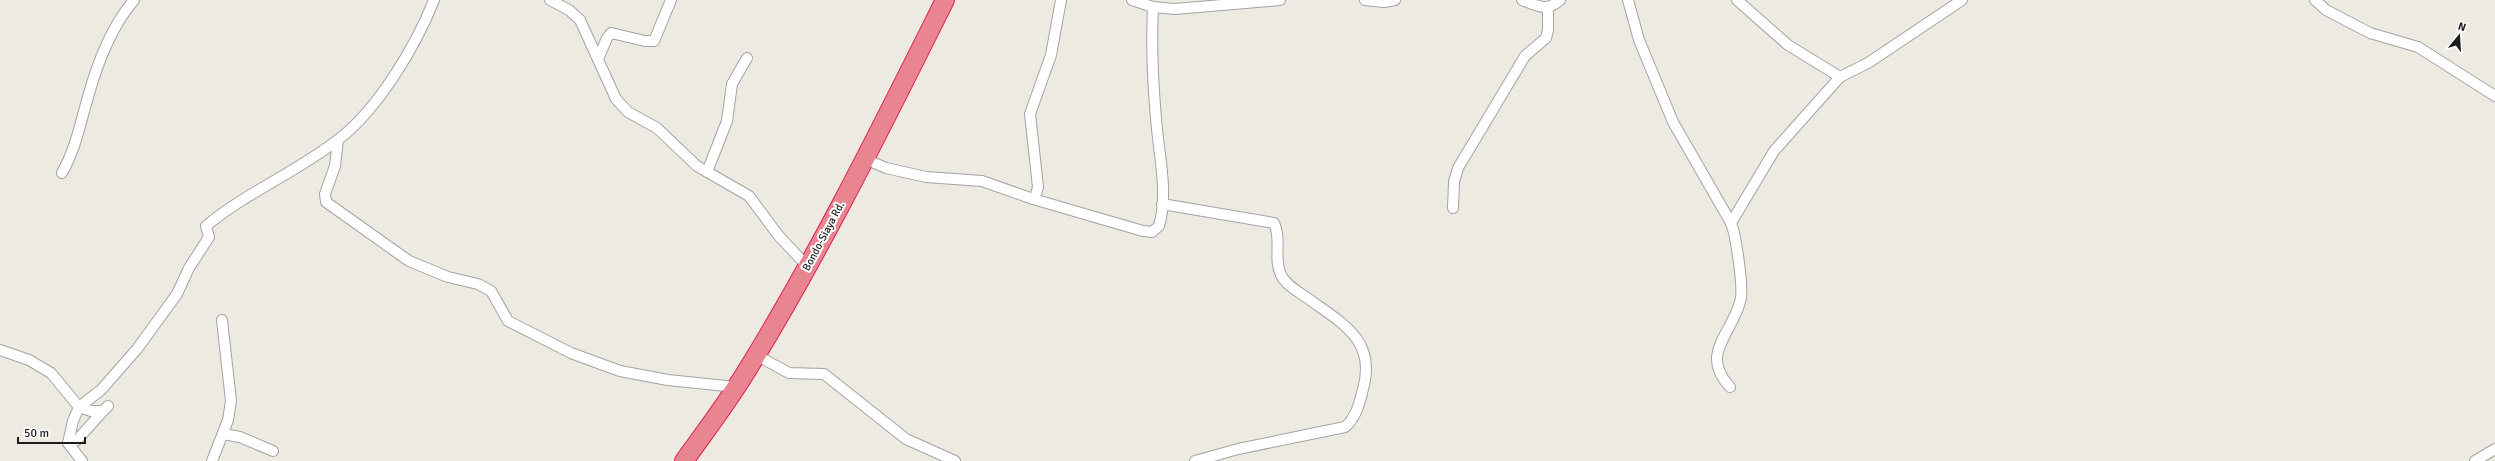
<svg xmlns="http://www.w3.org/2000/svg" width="2495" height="461" viewBox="0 0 2495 461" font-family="Signika,sans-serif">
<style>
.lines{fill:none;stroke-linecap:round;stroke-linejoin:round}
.street-casing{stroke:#a3a3a3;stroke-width:12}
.highway-casing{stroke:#da1f51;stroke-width:20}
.street{stroke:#fff;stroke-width:10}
.highway{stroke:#e88590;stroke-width:18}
.labels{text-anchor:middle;stroke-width:4;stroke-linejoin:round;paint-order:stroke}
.street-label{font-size:11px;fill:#1c1c1c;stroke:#fff}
</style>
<rect width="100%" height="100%" fill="#edeae1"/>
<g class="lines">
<defs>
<g id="street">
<path d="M550,0L569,10L580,20L616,99L628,112L657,128L697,166L749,196L778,235L807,266"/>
<path d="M1132,0L1153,7L1175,9L1280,0"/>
<path d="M1365,0L1384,2L1395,0"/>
<path d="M1522,0C1537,6 1547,12 1560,0"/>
<path d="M1628,0L1639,40L1673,122L1731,223"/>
<path d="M1737,0L1788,45L1840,77"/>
<path d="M2315,0L2326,10L2370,33L2418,47L2495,96"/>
<path d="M598,59L607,38L611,33L645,41H654L671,0"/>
<path d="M338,140L335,166L325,194L326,202L409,261L448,277L478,284L491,291L508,321L571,353L620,371L668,380L736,387"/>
<path d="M865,159L886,168L926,177L982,181L1033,199L1035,198L1038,187L1030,114L1051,55L1061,0"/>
<path d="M707,172L727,121L732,84L747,58"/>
<path d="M62,173C76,148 80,124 88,97C97,64 111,27 134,0"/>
<path d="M1033,199L1143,231L1152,232L1159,226C1168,196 1160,160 1157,129C1153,88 1151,48 1153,7"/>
<path d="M1162,204L1274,223C1282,239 1273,259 1281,275C1286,285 1297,291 1306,297C1341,323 1377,339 1363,389C1360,402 1356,418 1345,427L1238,449L1195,461"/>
<path d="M1453,208L1454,182L1458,168L1525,56L1546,38L1548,30V8"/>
<path d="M0,350L29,360L51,373L79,407L73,421L68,443L82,461"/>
<path d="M756,355L789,373L824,374L906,439L955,461"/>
<path d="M1730,387C1698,353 1734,333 1741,298C1743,285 1736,235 1731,223L1774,151L1840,77L1868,63L1962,0"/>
<path d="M79,407L101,390L137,349L177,294L189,268L209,237L206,226C247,192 297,172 339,139C378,109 416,46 434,0"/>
<path d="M79,407L91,411H103L108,406"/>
<path d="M223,434L240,437L273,451"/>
<path d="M68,443L77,440L103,411"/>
<path d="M212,461L228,420L231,401L222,320"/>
<path d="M2475,461L2495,449"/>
</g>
<path id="highway" d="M684,461C705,432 727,403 746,372C820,252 882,126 945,0"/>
</defs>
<use href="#street" class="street-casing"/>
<use href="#highway" class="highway-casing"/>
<use href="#street" class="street"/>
<use href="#highway" class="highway"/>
</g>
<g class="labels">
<g class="street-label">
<text transform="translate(823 236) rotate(-62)" y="4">Bondo-Siaya Rd.</text>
</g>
</g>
<g transform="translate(2459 36) rotate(18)" stroke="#ffffff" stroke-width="3" paint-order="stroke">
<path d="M0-3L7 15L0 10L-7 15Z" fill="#1c1c1c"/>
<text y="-6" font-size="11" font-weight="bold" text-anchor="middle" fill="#1c1c1c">N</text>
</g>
<path d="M18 437v6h67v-6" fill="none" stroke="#1c1c1c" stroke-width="2"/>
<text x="24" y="437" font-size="12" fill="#1c1c1c" stroke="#ffffff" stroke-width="3" paint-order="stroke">50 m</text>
</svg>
